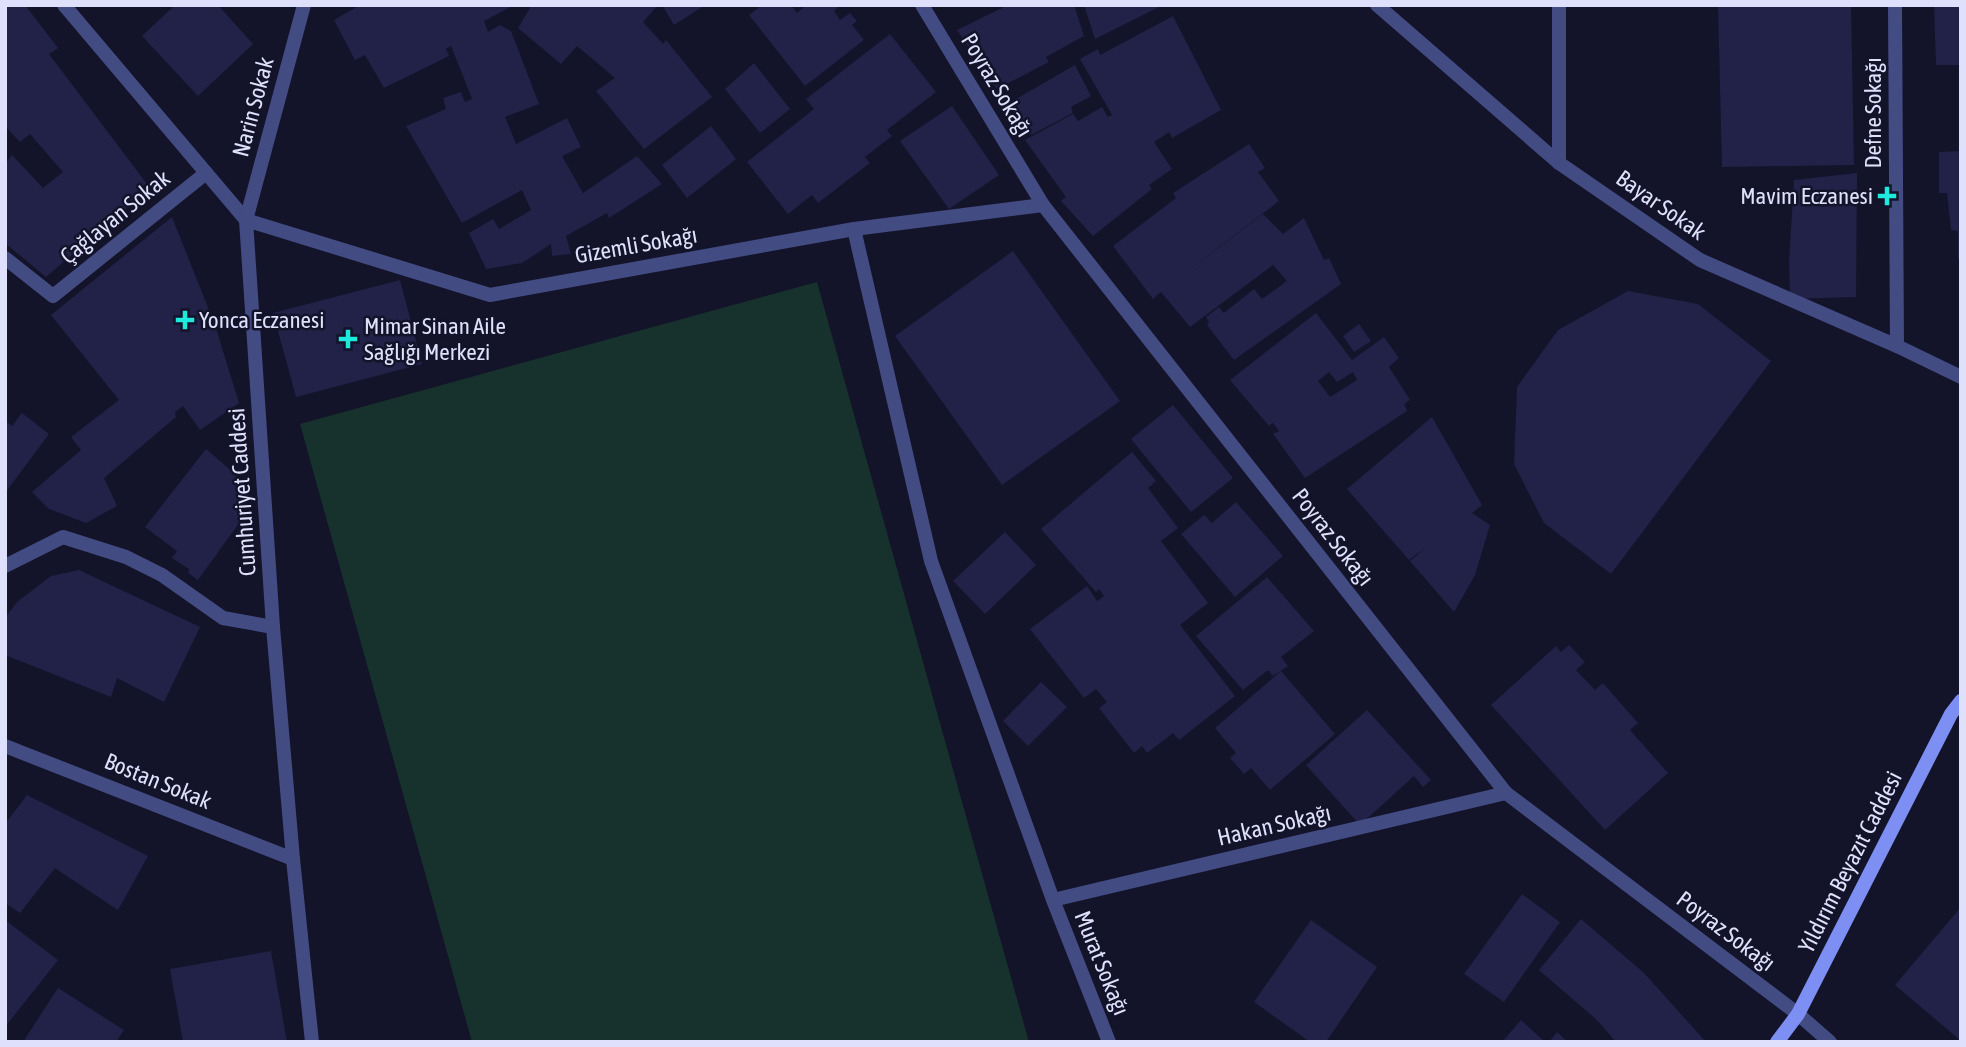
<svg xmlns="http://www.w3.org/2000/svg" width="1966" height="1047" viewBox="0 0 1966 1047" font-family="'Asap Condensed',sans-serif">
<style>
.green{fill:#17322d}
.building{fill:#222148;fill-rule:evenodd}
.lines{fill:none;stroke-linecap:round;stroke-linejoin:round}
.minor{stroke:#434b83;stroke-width:14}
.secondary{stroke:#7e8ff3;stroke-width:14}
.poi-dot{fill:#1de9dc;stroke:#131329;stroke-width:2.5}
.labels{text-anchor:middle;stroke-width:5;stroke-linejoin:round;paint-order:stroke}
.street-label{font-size:23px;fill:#dee0fc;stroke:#131329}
.poi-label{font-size:23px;fill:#dee0fc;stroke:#131329;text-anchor:start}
</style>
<rect width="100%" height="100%" fill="#131329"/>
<path class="green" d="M817,282L1029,1042H472L300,424Z"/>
<g class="building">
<path d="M5,5H25L58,48L49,54L150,188L46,277L5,243V164L12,155L43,188L63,172L30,134L20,142L5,126Z"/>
<path d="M175,5H218L253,44L198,96L142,36Z"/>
<path d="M360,5H514L484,21L488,32L500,25L511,31L539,104L505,117L516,144L567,118L581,147L562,156L583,193L637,156L662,184L609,218L607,213L566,236L571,254L552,256L551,244L522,263L486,269L469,233L493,219L499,229L531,210L522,190L462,223L406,126L446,109L443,98L461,92L465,102L472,99L451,46L446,49L449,56L384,88L365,55L355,60L334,20Z"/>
<path d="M528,5H658L643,22L663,44L666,40L712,97L644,149L596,91L615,78L577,46L561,64L518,28L530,8Z"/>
<path d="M662,5H701L702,7L674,25Z"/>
<path d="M762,5H791L797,13L806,5H840L834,11L840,20L850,13L857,21L852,25L864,40L805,86L749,15Z"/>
<path d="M1008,5H1074L1084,36L1046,57L1049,62L997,89L957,30Z"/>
<path d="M1084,5H1163L1095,39Z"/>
<path d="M1718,5H1851L1854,165L1722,167Z"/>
<path d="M1934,5H1961V65H1936Z"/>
<path d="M1173,16L1221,110L1172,138L1169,132L1154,142L1172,169L1149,185L1152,189L1093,236L1061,201L1066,197L1025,140L1073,114L1078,121L1102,107L1108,117L1112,115L1080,59L1098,49L1100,55Z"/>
<path d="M890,34L936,92L887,130L892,136L865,157L870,163L818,203L812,195L788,214L747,162L814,109L806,99Z"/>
<path d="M754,63L790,109L760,133L725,89Z"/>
<path d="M1075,65L1091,96L1071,107L1073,113L1031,135L1011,102Z"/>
<path d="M952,106L999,175L949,209L900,141Z"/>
<path d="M711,126L736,159L687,198L662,165Z"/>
<path d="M1249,144L1265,168L1258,172L1279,201L1167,287L1263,214L1283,234L1304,218L1324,260L1329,258L1341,284L1234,360L1207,325L1209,322L1206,317L1219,307L1224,313L1254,289L1262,299L1287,281L1273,265L1190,327L1161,292L1153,299L1113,246L1176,198L1173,193Z"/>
<path d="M1961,151V259H1958V231L1951,230L1947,193H1939V152Z"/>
<path d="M1857,173L1856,297L1790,299L1789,262L1794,180Z"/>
<path d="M172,217L215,325L239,403L200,430L183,406L175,412L176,417L104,478L117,506L86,523L49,509L32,492L81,450L71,437L119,400L51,315Z"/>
<path d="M1013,251L1120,401L1002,485L895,336Z"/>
<path d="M400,280L422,364L296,397L273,313Z"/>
<path d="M1628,291L1698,304L1771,361L1611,574L1544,523L1514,464L1517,387L1558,330Z"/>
<path d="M1316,313L1352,360L1384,337L1399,358L1389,367L1410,400L1404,404L1407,411L1305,478L1273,434L1279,431L1273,423L1269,426L1230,380ZM1329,372L1337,382L1353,372L1357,380L1330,397L1318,381Z"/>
<path d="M1359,324L1371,341L1354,352L1343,336Z"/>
<path d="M1173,405L1233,478L1191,512L1131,439Z"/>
<path d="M22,413L49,434L5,493V421L12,426Z"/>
<path d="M1432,417L1482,505L1472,513L1490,525L1475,575L1454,612L1410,561L1426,547L1409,560L1347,489Z"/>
<path d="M206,449L235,474L247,512L198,580L188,573L189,569L172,558L177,551L145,527Z"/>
<path d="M1132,452L1156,481L1148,488L1178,528L1161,541L1208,603L1180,625L1235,696L1179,740L1173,733L1147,753L1142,746L1134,753L1099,708L1107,702L1096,689L1084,698L1030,629L1087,586L1097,601L1104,596L1099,589L1096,592L1041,529Z"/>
<path d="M1236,502L1283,556L1235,597L1181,534L1204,515L1212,523Z"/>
<path d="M1005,532L1036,565L985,614L953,581Z"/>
<path d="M79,570L200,627L164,702L117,678L111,697L5,655V618L17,602L51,576Z"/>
<path d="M1267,577L1314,631L1281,657L1288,666L1273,676L1268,670L1243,690L1196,636Z"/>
<path d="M1569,645L1585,662L1576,670L1595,690L1603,683L1638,723L1630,730L1668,773L1605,830L1491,705L1556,646L1561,652Z"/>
<path d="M1281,671L1335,734L1270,790L1251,768L1244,774L1230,758L1236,753L1215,728Z"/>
<path d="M1041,682L1067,707L1028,746L1003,721Z"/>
<path d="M1367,710L1431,780L1423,787L1414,776L1360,825L1306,765Z"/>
<path d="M27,795L148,856L118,910L55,868L20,913L5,903V824Z"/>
<path d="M1522,894L1560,922L1504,1002L1464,974Z"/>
<path d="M1961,907V1041L1895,985Z"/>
<path d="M1581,919L1644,973L1706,1042H1616L1597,1020L1539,970Z"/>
<path d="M5,920L58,960L5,1027Z"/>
<path d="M1311,920L1377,967L1326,1042H1310L1254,1002Z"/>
<path d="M271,951L287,1042H183L170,969Z"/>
<path d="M58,988L124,1030L116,1042H23Z"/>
<path d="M1521,1020L1545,1042H1502Z"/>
<path d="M1557,1032L1568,1042H1549Z"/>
</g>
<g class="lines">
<g class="minor">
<path d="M64,5L246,220L273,627L293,859L312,1042"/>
<path d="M922,5L1043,205L1506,793L1798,1014L1830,1042"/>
<path d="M1377,5L1559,163L1700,260L1897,346L1961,377"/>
<path d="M1559,5V163"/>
<path d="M1895,5L1897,346"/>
<path d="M246,220L490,295L854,229L1043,205"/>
<path d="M246,220L304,5"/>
<path d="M854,229L931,561L1053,900L1109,1042"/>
<path d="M5,258L53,296L206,173"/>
<path d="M5,566L63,537L126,557L162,575L223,618L273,627"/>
<path d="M5,746L293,859"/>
<path d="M1053,900L1506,793"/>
</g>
<path class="secondary" d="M1777,1042L1798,1014L1951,714L1961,701"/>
</g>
<g class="poi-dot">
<path d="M1883.5 185.5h7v7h7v7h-7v7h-7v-7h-7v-7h7z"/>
<path d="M181.5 309.5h7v7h7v7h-7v7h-7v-7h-7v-7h7z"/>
<path d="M344.5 328.5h7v7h7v7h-7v7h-7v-7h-7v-7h7z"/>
</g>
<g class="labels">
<g class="street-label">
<text transform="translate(997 85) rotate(59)" y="8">Poyraz Sokağı</text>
<text transform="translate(253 107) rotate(-75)" y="8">Narin Sokak</text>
<text transform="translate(1873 113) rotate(-90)" y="8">Defne Sokağı</text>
<text transform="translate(1661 205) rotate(35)" y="8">Bayar Sokak</text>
<text transform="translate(115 217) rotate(-39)" y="8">Çağlayan Sokak</text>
<text transform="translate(636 245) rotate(-10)" y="8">Gizemli Sokağı</text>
<text transform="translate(242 492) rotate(-94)" y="8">Cumhuriyet Caddesi</text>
<text transform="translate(1333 537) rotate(52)" y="8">Poyraz Sokağı</text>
<text transform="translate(158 781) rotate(22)" y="8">Bostan Sokak</text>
<text transform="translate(1274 825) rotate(-13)" y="8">Hakan Sokağı</text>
<text transform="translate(1850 862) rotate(-63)" y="8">Yıldırım Beyazıt Caddesi</text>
<text transform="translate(1726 931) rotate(37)" y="8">Poyraz Sokağı</text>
<text transform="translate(1102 963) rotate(68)" y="8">Murat Sokağı</text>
</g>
<g class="poi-label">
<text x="1873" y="204" text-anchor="end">Mavim Eczanesi</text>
<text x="199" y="328">Yonca Eczanesi</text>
<text x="364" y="334">Mimar Sinan Aile<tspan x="364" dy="26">Sağlığı Merkezi</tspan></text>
</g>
</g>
<rect width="1966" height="1047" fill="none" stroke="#dee0fc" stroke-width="14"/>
</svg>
